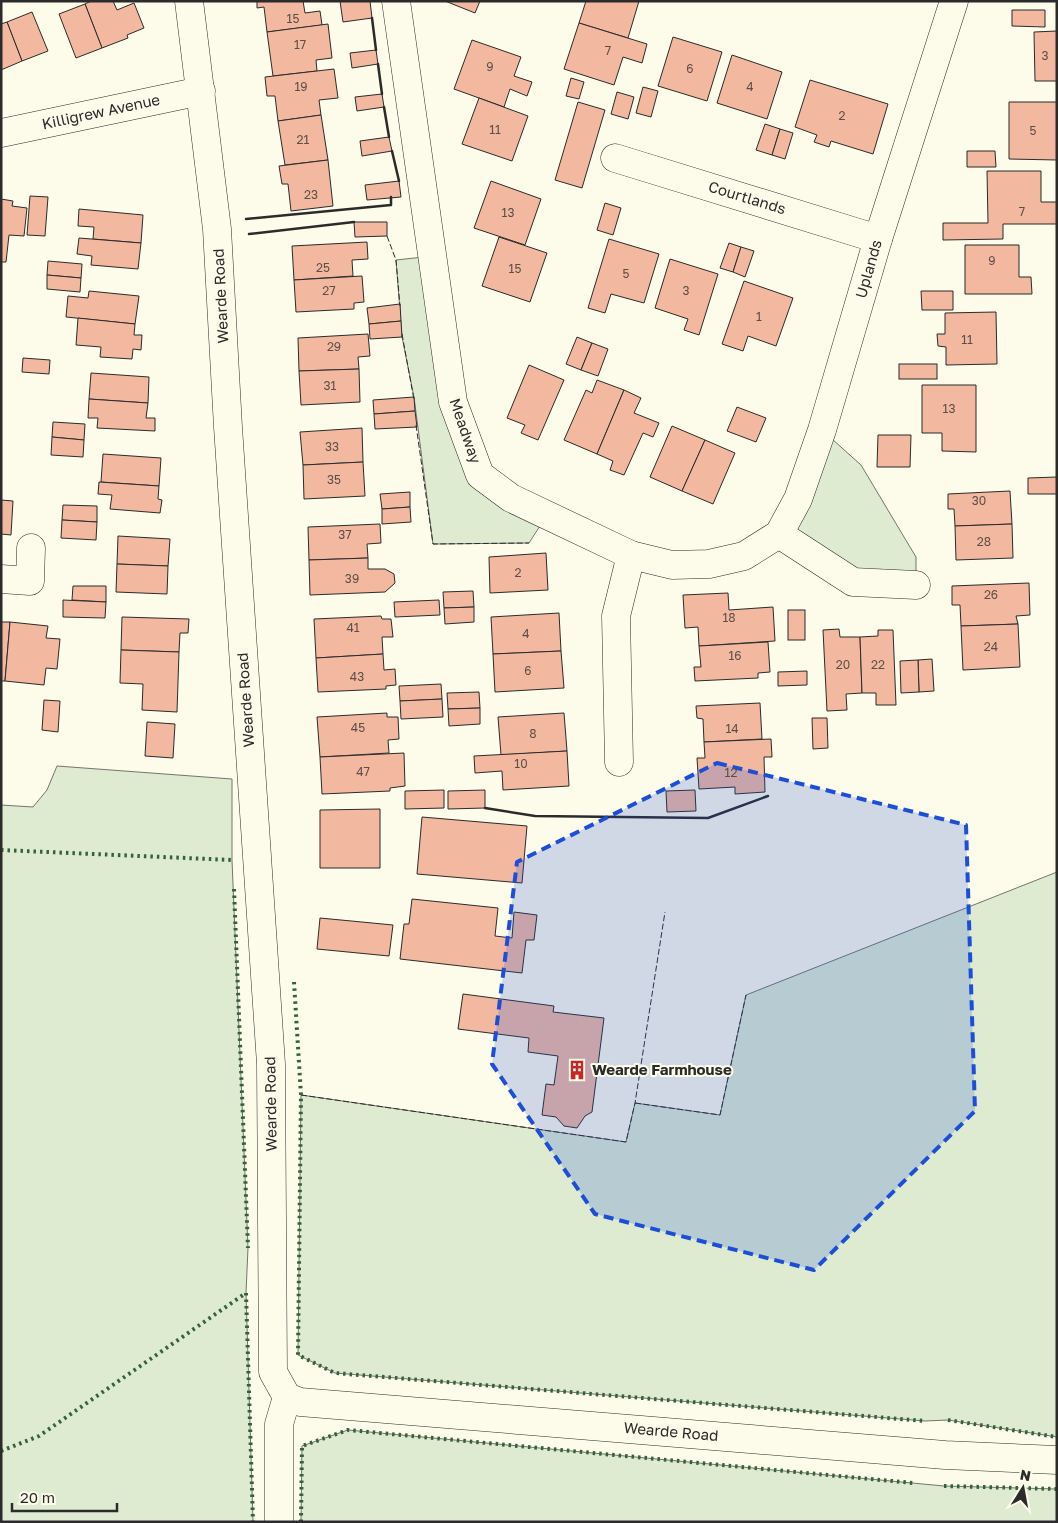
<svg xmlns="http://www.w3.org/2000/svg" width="1058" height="1523" viewBox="0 0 1058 1523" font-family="'Golos Text',sans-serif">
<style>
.green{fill:#deebd1;stroke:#74746e}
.building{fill:#f2b8a0;stroke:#2b2b2b}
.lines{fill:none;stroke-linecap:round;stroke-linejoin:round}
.minor-casing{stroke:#2b2b2b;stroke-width:29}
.minor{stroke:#fdfbea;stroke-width:28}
.hedge{stroke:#34623c;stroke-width:4;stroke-dasharray:2.5 4;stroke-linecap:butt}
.fence{stroke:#2b2b2b;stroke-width:1;stroke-dasharray:6 2.5;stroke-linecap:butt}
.wall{stroke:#2b2b2b;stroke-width:2.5}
.marked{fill:#1d4ed8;fill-opacity:0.2;stroke:#1d4ed8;stroke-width:4;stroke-dasharray:10 6;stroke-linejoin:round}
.labels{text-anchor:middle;stroke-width:4;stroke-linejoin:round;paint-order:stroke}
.number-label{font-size:12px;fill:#5d4e48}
.street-label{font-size:15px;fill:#2b2b2b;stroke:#fdfbea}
.poi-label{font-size:15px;font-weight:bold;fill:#2b2b2b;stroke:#fdfbea;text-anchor:start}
</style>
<rect width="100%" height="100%" fill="#fdfbea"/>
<g class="green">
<path d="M433,256L480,475L547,515L529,543L433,544L414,397L402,337L396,260Z"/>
<path d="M822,430L861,465L916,557V585L853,582L779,534Z"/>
<path d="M57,766L232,779V860L248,1248L246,1293L253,1522H1V805L33,807L47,790Z"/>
<path d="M1057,872V1437L948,1420L925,1421L335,1373L298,1355L301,1095L626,1142L635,1103L720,1115L746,995Z"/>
<path d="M348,1430L944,1486L1057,1489V1522H301L302,1446Z"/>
</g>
<g class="building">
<path d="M91,1H113L117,10L134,3L144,28L127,35L128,38L102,48L85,4Z"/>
<path d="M257,1H303L305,13L320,11L322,25L267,32L264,7L257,8Z"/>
<path d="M340,1H370L372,18L343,22Z"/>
<path d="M445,1H480L475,13Z"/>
<path d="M586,1H639L628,38L579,23Z"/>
<path d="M85,4L102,48L76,58L59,14Z"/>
<path d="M1012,10H1045V27L1012,26Z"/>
<path d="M32,12L48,51L22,61L7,22Z"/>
<path d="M7,22L22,61L1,70V24Z"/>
<path d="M579,23L647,44L642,63L623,57L614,85L564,69Z"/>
<path d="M328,24L332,58L316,60L317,71L273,76L267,32Z"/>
<path d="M1057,31V81H1035L1034,32Z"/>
<path d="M673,37L722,52L707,101L658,86Z"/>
<path d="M472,40L521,57L514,76L532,82L527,96L510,89L504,107L454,89Z"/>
<path d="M376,50L378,64L352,68L350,53Z"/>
<path d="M732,55L782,72L767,119L717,103Z"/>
<path d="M334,69L338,98L319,100L321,115L278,121L275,96H267L265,77Z"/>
<path d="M571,78L584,82L579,99L566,96Z"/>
<path d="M810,80L888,104L873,154L831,141L829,147L814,142L817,135L795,127Z"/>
<path d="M643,87L658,91L651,117L636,113Z"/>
<path d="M617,92L634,97L628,119L611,114Z"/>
<path d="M382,94L384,107L357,111L355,97Z"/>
<path d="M479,98L528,116L512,161L462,144Z"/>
<path d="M578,102L605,110L582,188L555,180Z"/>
<path d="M1009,102H1057V160L1009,159Z"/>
<path d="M321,115L328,160L285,165L278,121Z"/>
<path d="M765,124L780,129L772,155L756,150Z"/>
<path d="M780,129L793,133L785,159L772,155Z"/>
<path d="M389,137L392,151L362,156L360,141Z"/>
<path d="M967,151H995L996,167H967Z"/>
<path d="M328,160L333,206L291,211L288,184H282L279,166Z"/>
<path d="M987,171H1041V202H1057V224H1003V239L943,240V223H988Z"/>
<path d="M399,181L401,197L367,200L365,185Z"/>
<path d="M491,181L541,199L525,245L474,228Z"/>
<path d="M30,196L48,197L45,236L27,235Z"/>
<path d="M1,199L13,201L12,206L27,208L24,236L9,235L6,262H1Z"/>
<path d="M605,203L621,208L613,235L597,230Z"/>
<path d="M79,209L143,215L141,243L93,239L94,227L78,226Z"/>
<path d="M354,222H387V236L355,237Z"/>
<path d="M499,237L547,253L530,302L482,286Z"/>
<path d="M79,238L141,243L138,269L91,265L92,256L77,254Z"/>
<path d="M609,239L659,254L644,303L611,294L605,313L588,308Z"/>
<path d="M367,242L368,259L352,260L353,276L294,280L292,246Z"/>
<path d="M729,243L741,247L733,272L720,268Z"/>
<path d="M965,245H1019V277H1031L1032,294H965Z"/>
<path d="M741,247L754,251L745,277L733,272Z"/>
<path d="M670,259L718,274L699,335L684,330L688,319L655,308Z"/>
<path d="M48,261L82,264L81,278L47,275Z"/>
<path d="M47,275L81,278L80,292L47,289Z"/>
<path d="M362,276L364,302L354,303V309L296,312L294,280Z"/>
<path d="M744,281L793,298L776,346L748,336L743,351L722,344Z"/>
<path d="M89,291L139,296L135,324L66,317L68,296L88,298Z"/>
<path d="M921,291H953V310H922Z"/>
<path d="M400,304L401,321L369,324L367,308Z"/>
<path d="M996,312L997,364L946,365V347L938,346L937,334H945V313Z"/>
<path d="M78,318L135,324L134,335H142L141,350L133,349L132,359L100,357L101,347L76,345Z"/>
<path d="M401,321L402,337L370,339L369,324Z"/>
<path d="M368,334L370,356L358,357L359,369L299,371L298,338Z"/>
<path d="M577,337L592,343L581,370L566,364Z"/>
<path d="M592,343L608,349L598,376L581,370Z"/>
<path d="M23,358L50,360L49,374L22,372Z"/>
<rect x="899" y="364" width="38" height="15"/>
<path d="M529,365L564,380L538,440L521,433L525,425L507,418Z"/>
<path d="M359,369L360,402L301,405L299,371Z"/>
<path d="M91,373L149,377L148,403L89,399Z"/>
<path d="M597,380L624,390L597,454L564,440L586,390L592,393Z"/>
<path d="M922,385H976V452L942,451V433H922Z"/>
<path d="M624,390L641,398L634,413L659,423L653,437L643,433L624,475L610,470L613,461L597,454Z"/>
<path d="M414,397L415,411L374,414L373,400Z"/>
<path d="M89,399L148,403L146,418H155V431L97,428L98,418H88Z"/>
<path d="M737,407L766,418L756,442L727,431Z"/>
<path d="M415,411L417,427L375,429L374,414Z"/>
<path d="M53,422L85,424L84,440L52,437Z"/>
<path d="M672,426L705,440L682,491L650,477Z"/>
<path d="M362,428L363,462L303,465L300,432Z"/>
<path d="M878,435H911L910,467H877Z"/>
<path d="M52,437L84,440L83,457L51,455Z"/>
<path d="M705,440L735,453L713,504L682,491Z"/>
<path d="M103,454L161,458L159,486L101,482Z"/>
<path d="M363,462L365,496L304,499L303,465Z"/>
<path d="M1057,477V494H1028V478Z"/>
<path d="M99,482L159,486L158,499L162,500L160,513L110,509L112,495L98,494Z"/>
<path d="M1010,491L1012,524L955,526L954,509H948V494Z"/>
<path d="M410,492V507L382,509L380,494Z"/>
<path d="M1,500L13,501L11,535L1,534Z"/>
<path d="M63,505L97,506V522L62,520Z"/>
<path d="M410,507L411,522L382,524V509Z"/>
<path d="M62,520L97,522L96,540L61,538Z"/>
<path d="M380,524L381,543L367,544L368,558L309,560L308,527Z"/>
<path d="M1012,524L1013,558L956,560L955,526Z"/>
<path d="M118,536L170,539L168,566L117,564Z"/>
<path d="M546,553L548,590L490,593L489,557Z"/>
<path d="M368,558V569H385L394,574L395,583L385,592L310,595L309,560Z"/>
<path d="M117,564L168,566L167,594L116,592Z"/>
<path d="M1029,583L1030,615L1016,616L1018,624L961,626L960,605H952V586Z"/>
<path d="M73,586H106V602L72,600Z"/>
<path d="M473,591L474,607L444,608L443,592Z"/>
<path d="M728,593L729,610L773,607L775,641L699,646L698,627L685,628L683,595Z"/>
<path d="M63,600L106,602L105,618L63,617Z"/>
<path d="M439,600L440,615L395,617L394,602Z"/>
<path d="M474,607V622L445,624L444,608Z"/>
<rect x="788" y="610" width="17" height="30"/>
<path d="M559,613L561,651L493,654L491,617Z"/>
<path d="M381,616L382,619H391L393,637H382L383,654L316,658L314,619Z"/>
<path d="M122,617L189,619L188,633H180L179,652L121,650Z"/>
<path d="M1,622H10L5,681H1Z"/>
<path d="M10,622L48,626L46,638L60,639L57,669L46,668L44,685L5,681Z"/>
<path d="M1018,624L1020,667L963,670L961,626Z"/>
<path d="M839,629L840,637H860L862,693L846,694L847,710L827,711L823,630Z"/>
<path d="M878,630H893L896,705H876V693H862L860,637L878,636Z"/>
<path d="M768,642L770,672L758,673V678L695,681L694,667H701L699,646Z"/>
<path d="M121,650L179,652L177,712L142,710L143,684L120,683Z"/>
<path d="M561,651L564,688L495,692L493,654Z"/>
<path d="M383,654L384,670L395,669L396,685L386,686V689L318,692L316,658Z"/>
<path d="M932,659L934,691L919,692L918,660Z"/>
<path d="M918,660L919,692L901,693L900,661Z"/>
<path d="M807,671V685L778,686V672Z"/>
<path d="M441,684L442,699L400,701L399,686Z"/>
<path d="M479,692L480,708L448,709L447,693Z"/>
<path d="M442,699L443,717L401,719L400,701Z"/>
<path d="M44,700L60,701L58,732L42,730Z"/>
<path d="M760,703L762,739L704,742L703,719L697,718L696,706Z"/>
<path d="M480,708V724L449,726L448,709Z"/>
<path d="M387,713V717H398L399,739L388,740L389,753L320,757L317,717Z"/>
<path d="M564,713L567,751L501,755L498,717Z"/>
<path d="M812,718H827L828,748L813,749Z"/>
<path d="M147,722L175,724L173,758L145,756Z"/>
<path d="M771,739L772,757H764L765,792L735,794V787L699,789L697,758H705L704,742Z"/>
<path d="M567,751L569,786L503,790L502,771L475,773L474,756Z"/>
<path d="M404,753L405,786L390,788V791L322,794L320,757Z"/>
<path d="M444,790V808L405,809V791Z"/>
<path d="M485,790V808L448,809V791Z"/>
<path d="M695,790L696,811L667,812L666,791Z"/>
<path d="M380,809V868H320V810Z"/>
<path d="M422,817L527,826L522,883L417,874Z"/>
<path d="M412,899L498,908L495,936L512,938L514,912L537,915L534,940H526L522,973L400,959L404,924H409Z"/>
<path d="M320,918L393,925L389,956L317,949Z"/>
<path d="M463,994L554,1006L553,1012L604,1018L592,1112L585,1116L577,1128L564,1126L556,1117L542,1115L546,1084L554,1085L558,1056L528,1052L529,1038L458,1029Z"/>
</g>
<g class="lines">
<defs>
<g id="minor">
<path d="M189,1L217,229L228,427L271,1064L273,1372L287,1397L300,1402L945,1455L1057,1460"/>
<path d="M396,1L453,402L480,475L511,498L631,555L672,565L709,564L744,556L779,534L798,499L822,430L878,239L954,1"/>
<path d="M1,133L201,91"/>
<path d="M615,158L878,239"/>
<path d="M779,534L853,582L916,585"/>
<path d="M1,579L30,581L31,548"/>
<path d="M619,762L616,616L631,555"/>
<path d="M279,1522V1424L287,1397"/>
</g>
</defs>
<use href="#minor" class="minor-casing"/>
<use href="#minor" class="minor"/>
<g class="hedge">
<path d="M1,850L232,860"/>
<path d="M234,889L248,1248"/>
<path d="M294,982L301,1095L298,1355L335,1373L925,1421"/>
<path d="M948,1420L1057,1437"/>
<path d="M1,1451L39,1436L246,1293L253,1522"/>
<path d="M944,1486L1057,1489"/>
<path d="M301,1522L302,1446L348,1430L913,1483"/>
</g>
<g class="fence">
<path d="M387,236L396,260L400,306"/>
<path d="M402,334L414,400"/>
<path d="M416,425L433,544L529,543"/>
<path d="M301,1095L626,1142L635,1103L665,912"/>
<path d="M635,1103L720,1115L746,995"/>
</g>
<g class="wall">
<path d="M372,18L376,50"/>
<path d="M378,64L382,94"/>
<path d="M384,107L389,137"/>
<path d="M392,151L399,181"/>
<path d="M246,219L391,205V197"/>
<path d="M249,234L354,222"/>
<path d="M485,808L535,816L708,818L768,796"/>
</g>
</g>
<path class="marked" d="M717,763L966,825L975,1111L814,1270L595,1214L492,1064L517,862Z"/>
<defs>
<symbol id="building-bare" viewBox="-9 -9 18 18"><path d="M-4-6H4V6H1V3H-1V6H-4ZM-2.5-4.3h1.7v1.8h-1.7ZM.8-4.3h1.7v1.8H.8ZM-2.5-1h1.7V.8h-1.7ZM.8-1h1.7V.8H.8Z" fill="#c62828" stroke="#fdfbea" stroke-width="2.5" paint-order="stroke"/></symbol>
</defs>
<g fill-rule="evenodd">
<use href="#building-bare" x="563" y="1056" width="28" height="28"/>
</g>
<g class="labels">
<g class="number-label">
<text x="293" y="23">15</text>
<text x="300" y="49">17</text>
<text x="608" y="55">7</text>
<text x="1045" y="60">3</text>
<text x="490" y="71">9</text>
<text x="690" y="73">6</text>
<text x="301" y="91">19</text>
<text x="750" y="91">4</text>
<text x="842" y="120">2</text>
<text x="495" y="134">11</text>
<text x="1033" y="135">5</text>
<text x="303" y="144">21</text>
<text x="311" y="199">23</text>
<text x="1022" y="216">7</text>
<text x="508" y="217">13</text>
<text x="992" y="265">9</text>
<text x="323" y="272">25</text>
<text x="515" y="273">15</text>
<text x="626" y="278">5</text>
<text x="329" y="295">27</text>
<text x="686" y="295">3</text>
<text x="759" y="321">1</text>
<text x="967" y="344">11</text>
<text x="334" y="351">29</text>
<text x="330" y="390">31</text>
<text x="949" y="413">13</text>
<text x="332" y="451">33</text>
<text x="334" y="484">35</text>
<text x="979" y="505">30</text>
<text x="345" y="539">37</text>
<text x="984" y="546">28</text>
<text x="518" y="577">2</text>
<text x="352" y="583">39</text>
<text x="991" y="599">26</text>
<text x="729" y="622">18</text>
<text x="353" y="632">41</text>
<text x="526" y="638">4</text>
<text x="991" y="651">24</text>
<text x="735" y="660">16</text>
<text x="843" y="669">20</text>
<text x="878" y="669">22</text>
<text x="528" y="675">6</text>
<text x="357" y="681">43</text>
<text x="358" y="732">45</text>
<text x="732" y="733">14</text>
<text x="533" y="738">8</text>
<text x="521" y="768">10</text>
<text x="363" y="776">47</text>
<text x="731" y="777">12</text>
</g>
<g class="street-label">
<text transform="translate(101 112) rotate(-12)" y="5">Killigrew Avenue</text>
<text transform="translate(747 198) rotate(17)" y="5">Courtlands</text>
<text transform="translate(869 269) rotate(-74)" y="5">Uplands</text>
<text transform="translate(221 296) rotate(-93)" y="5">Wearde Road</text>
<text transform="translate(465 431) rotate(71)" y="5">Meadway</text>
<text transform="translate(246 700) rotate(-94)" y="5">Wearde Road</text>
<text transform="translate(271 1104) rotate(-91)" y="5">Wearde Road</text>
<text transform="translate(671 1432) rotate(5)" y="5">Wearde Road</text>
</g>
<g class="poi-label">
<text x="592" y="1075">Wearde Farmhouse</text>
</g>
</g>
<rect width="1058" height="1523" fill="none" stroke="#2b2b2b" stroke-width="5"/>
<g transform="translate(1023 1488) rotate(11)" stroke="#fdfbea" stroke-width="4" paint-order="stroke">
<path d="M0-4L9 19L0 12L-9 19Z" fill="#2b2b2b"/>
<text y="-8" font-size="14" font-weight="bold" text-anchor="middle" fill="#2b2b2b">N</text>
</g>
<path d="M12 1503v8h105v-8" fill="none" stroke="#2b2b2b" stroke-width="2.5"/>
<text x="20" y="1503" font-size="15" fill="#2b2b2b" stroke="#fdfbea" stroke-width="4" paint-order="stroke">20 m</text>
</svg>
